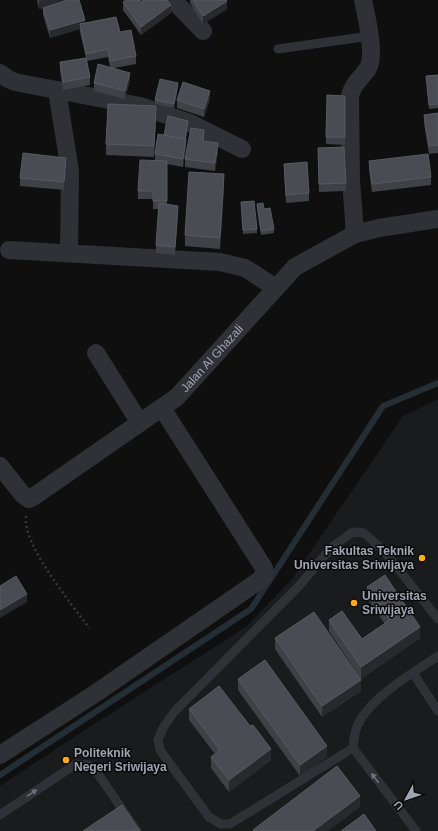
<svg xmlns="http://www.w3.org/2000/svg" width="438" height="831" viewBox="0 0 438 831" font-family="Arial,sans-serif">
<style>
.built{fill:#1a1b1d}
.lines{fill:none;stroke-linecap:round;stroke-linejoin:round}
.stream{stroke:#242e35;stroke-width:6}
.path{stroke:#35383d;stroke-width:2.5;stroke-dasharray:2 3;stroke-linecap:butt}
.lane{stroke:#303136;stroke-width:9}
.street{stroke:#303136;stroke-width:18}
.wall{fill:#3f4147}
.shaded-wall{fill:#28292c}
.building{fill:#494c53;stroke:#575a62}
.oneway{fill:#6c717b}
.poi-dot{fill:#ffab18;stroke:#0a0a0b;stroke-width:1.5}
.labels{text-anchor:middle;stroke-width:3;stroke-linejoin:round;paint-order:stroke}
.street-label{font-size:12px;fill:#9ea5b3;stroke:#0a0a0b}
.poi-label{font-size:12px;font-weight:bold;fill:#9ea5b3;stroke:#0a0a0b;text-anchor:start}
</style>
<rect width="100%" height="100%" fill="#0f0f10"/>
<path class="built" d="M438,399V831H0V786L77,735L246,627L292,579L403,416Z"/>
<g class="lines">
<path class="stream" d="M0,775L251,609L383,406L438,383"/>
<path class="path" d="M26,516C22,545 72,604 89,628"/>
<g class="lane">
<path d="M278,49L370,36"/>
<path d="M413,673L438,711"/>
<path d="M353,748L230,824H221L209,817L160,750L158,740L163,728L174,712L299,586L331,548L351,533L357,532L364,533L384,551L438,619"/>
<path d="M0,815L76,764L88,765L98,774L137,831"/>
<path d="M416,831L353,748C354,742 354,735 356,730C364,701 414,672 438,656"/>
</g>
<g class="street">
<path d="M173,0L203,31"/>
<path d="M0,73L8,79L15,82L140,106L190,123L242,149"/>
<path d="M57,90L70,171L69,253"/>
<path d="M355,234L351,180L350,96C352,84 362,78 368,68C376,55 366,15 363,0"/>
<path d="M9,250L220,262L245,268L276,288"/>
<path d="M96,353L140,423"/>
<path id="s1" d="M0,466L23,495L29,499L33,497L177,397L295,267L355,234L379,228L438,219"/>
<path d="M0,755L96,693L260,580L264,575V568L162,408"/>
</g>
</g>
<g class="wall">
<path d="M37,0H79L85,23L120,32L136,56V64L114,68L130,80L125,99L94,91V83L110,67L108,57L87,61L90,77V85L63,90L60,70V62L86,58L80,32V29L50,38L43,15V8L39,9Z"/>
<path d="M190,0H226L227,9L203,24L190,3Z"/>
<path d="M123,2L171,13L141,35L123,10Z"/>
<path d="M438,75V108L429,109L426,76Z"/>
<path d="M178,87L174,108L155,104V100Z"/>
<path d="M327,95L345,96V145L326,144Z"/>
<path d="M210,99L204,117L177,108V100Z"/>
<path d="M438,113V153L429,154L424,123V115Z"/>
<path d="M156,117L154,157L106,155V144Z"/>
<path d="M188,125L186,139V147L183,167L167,164V204L178,213L175,255L156,253V245L159,209H153V199H138V191L155,161V154L164,135Z"/>
<path d="M204,138V141L218,151L215,171L185,167V159Z"/>
<path d="M318,148L346,183V191L319,192Z"/>
<path d="M369,161L431,177V185L372,192L369,169Z"/>
<path d="M284,164L309,193V201L286,203L284,172Z"/>
<path d="M66,165L64,190L20,186V178Z"/>
<path d="M224,185L220,249L185,246V235Z"/>
<path d="M241,202L257,229V233L243,234Z"/>
<path d="M257,204L264,209L274,229V233L261,235L257,208Z"/>
<path d="M367,587L420,638L361,679L329,631V620L362,639L385,624L367,598Z"/>
<path d="M275,638L361,691L322,717L275,649Z"/>
<path d="M238,679L327,757L300,776L238,690Z"/>
<path d="M189,709L271,760L229,792L211,768V757L215,754L189,720Z"/>
</g>
<g class="shaded-wall">
<path d="M43,0H74L39,9V1Z"/>
<path d="M227,1V9L203,24V16Z"/>
<path d="M171,5V13L141,35V27Z"/>
<path d="M85,20V28L80,24V29L50,38V30Z"/>
<path d="M130,73V80L125,99V91Z"/>
<path d="M178,83V87L174,108V104Z"/>
<path d="M210,91V99L204,117V109Z"/>
<path d="M156,106V117L154,157V146Z"/>
<path d="M188,121V125L184,144V140Z"/>
<path d="M186,139V147L183,167V159Z"/>
<path d="M218,143V151L215,171V163Z"/>
<path d="M66,158V165L64,190V182Z"/>
<path d="M224,174V185L220,249V238Z"/>
<path d="M178,206V213L175,255V247Z"/>
<path d="M27,594V602L0,618V610Z"/>
<path d="M420,627V638L361,679V667Z"/>
<path d="M361,680V691L322,717V706Z"/>
<path d="M327,746V757L300,776V765Z"/>
<path d="M271,749V760L229,792V780Z"/>
<path d="M360,796V807L328,831H313Z"/>
</g>
<g class="building">
<path d="M68,0H79L85,20L50,30L43,8Z"/>
<path d="M126,0H140L141,2L143,0H167L171,5L141,27L123,2Z"/>
<path d="M193,0H226L227,1L203,16Z"/>
<path d="M116,17L120,32L131,30L136,56L110,61L108,49L86,54L80,24Z"/>
<path d="M86,58L90,77L63,82L60,62Z"/>
<path d="M98,64L130,73L125,91L94,83Z"/>
<path d="M438,75V104L429,105L426,76Z"/>
<path d="M160,79L178,83L174,104L155,100Z"/>
<path d="M183,82L210,91L204,109L177,100Z"/>
<path d="M327,95L345,96V137H326Z"/>
<path d="M108,104L156,106L154,146L106,144Z"/>
<path d="M438,113V145L429,146L424,115Z"/>
<path d="M168,116L188,121L185,139L164,135Z"/>
<path d="M191,128L204,130L203,141L218,143L215,163L185,159Z"/>
<path d="M158,134L186,139L183,159L155,154Z"/>
<path d="M344,147L346,183L319,184L318,148Z"/>
<path d="M23,153L66,158L64,182L20,178Z"/>
<path d="M428,154L431,177L372,184L369,161Z"/>
<path d="M140,160L167,161V201H153V191H138Z"/>
<path d="M307,162L309,193L286,195L284,164Z"/>
<path d="M189,172L224,174L220,238L185,235Z"/>
<path d="M254,201L257,229L243,230L241,202Z"/>
<path d="M159,203L178,206L175,247L156,245Z"/>
<path d="M263,203L264,209L270,208L274,229L261,231L257,204Z"/>
<path d="M385,575L420,627L361,667L329,620L342,611L362,639L390,620L367,587Z"/>
<path d="M16,576L27,594L0,610V586Z"/>
<path d="M314,612L361,680L322,706L275,638Z"/>
<path d="M265,660L327,746L300,765L238,679Z"/>
<path d="M219,686L250,726L253,725L271,749L229,780L211,757L220,750L189,709Z"/>
<path d="M337,766L360,796L313,831H254L253,830Z"/>
<path d="M122,805L140,831H83Z"/>
<path d="M364,814L376,831H341Z"/>
</g>
<defs><path id="oneway-solid" d="M-6-.8H1V-3.2L6.5 0L1 3.2V.8H-6Z"/></defs>
<g class="oneway">
<use href="#oneway-solid" transform="translate(375 778) rotate(-127)"/>
<use href="#oneway-solid" transform="translate(32 793) rotate(-34)"/>
</g>
<g class="poi-dot">
<circle cx="422" cy="558" r="4"/>
<circle cx="354" cy="603" r="4"/>
<circle cx="66" cy="760" r="4"/>
</g>
<g class="labels">
<g class="street-label">
<text dy="4" stroke="none"><textPath href="#s1" startOffset="276">Jalan Al Ghazali</textPath></text>
</g>
<g class="poi-label">
<text x="414" y="555" text-anchor="end">Fakultas Teknik<tspan x="414" dy="14">Universitas Sriwijaya</tspan></text>
<text x="362" y="600">Universitas<tspan x="362" dy="14">Sriwijaya</tspan></text>
<text x="74" y="757">Politeknik<tspan x="74" dy="14">Negeri Sriwijaya</tspan></text>
</g>
</g>
<g transform="translate(406 799) rotate(230)" stroke="#0a0a0b" stroke-width="3" paint-order="stroke">
<path d="M0-3L7 15L0 10L-7 15Z" fill="#9ea5b3"/>
<text y="-6" font-size="11" font-weight="bold" text-anchor="middle" fill="#9ea5b3">U</text>
</g>
</svg>
